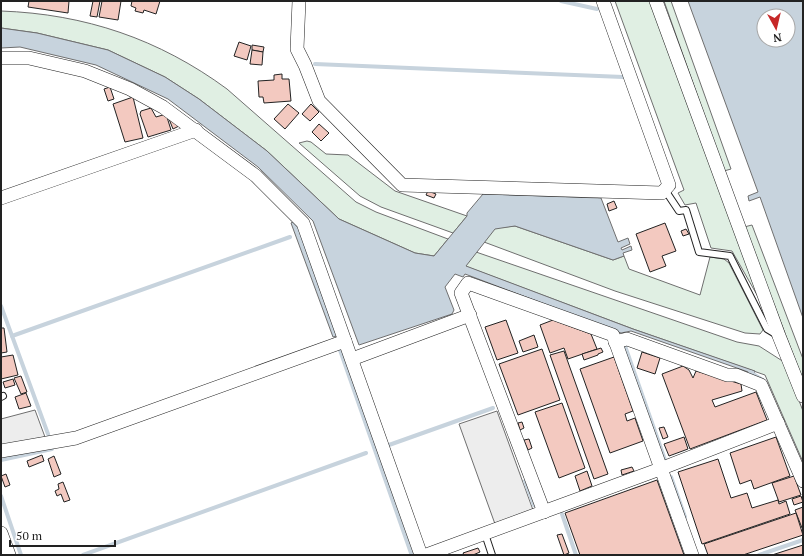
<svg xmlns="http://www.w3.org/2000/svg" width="804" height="556" viewBox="0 0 804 556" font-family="'PT Serif',serif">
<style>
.green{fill:#e0efe3;stroke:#6f6f6f}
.parking{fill:#ededed;stroke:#6f6f6f}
.water{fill:#c7d3dd;stroke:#6f6f6f;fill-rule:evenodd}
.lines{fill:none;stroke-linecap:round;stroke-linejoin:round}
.stream{stroke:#c7d3dd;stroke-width:4}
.building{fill:#f3c9c0;stroke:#222}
.lane-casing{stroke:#222;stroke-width:8}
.street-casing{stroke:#222;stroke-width:14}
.lane{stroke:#fff;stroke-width:6}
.street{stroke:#fff;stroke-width:13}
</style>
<rect width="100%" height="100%" fill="#fff"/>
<g class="green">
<path d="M615,1H651L765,309L732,251L711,248L696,203L685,205L678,193L684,190Z"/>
<path d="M664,1H671L731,169L724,171Z"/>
<path d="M1,11C85,14 159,39 227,89L356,202L376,212L448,239L434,256L415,253L339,219L267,151L199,99L165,77L108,50L37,33L1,28Z"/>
<path d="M307,141L311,142L326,154L348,155L395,191L467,216L453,233L381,207L360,196L299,143Z"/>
<path d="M752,225L803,359V380L744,227Z"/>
<path d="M515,226L613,260L624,256L629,269L700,295L710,257L724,259L729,263L763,330L760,334L745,333L615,291L484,242L495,228Z"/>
<path d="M476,252L737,342L759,346L784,362L803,411V462L765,375L633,329L465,266Z"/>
</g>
<g class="parking">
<path d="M35,410L45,437L1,446V419Z"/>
<path d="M497,411L533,510L495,524L459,424Z"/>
</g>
<g class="water">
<path d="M688,1H803V318L760,197L749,201L748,196L758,192ZM764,16H788V40H764Z"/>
<path d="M1,28L37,33L108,50L165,77L199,99L267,151L339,219L415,253L434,256L467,216V213L483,194L601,198L618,242L628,238L630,244L621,248L622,250L631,246L632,250L623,253L624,256L613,260L515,226L495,229L466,266L633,329L755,371L754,374L631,331L621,333L465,274L463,277L455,274L445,287L454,310L452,314L359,345L313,221L258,167L168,99L96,65L20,47L1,48Z"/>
<path d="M294,221L299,229L337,336L333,337L291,223Z"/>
</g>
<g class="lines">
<g class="stream">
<path d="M561,1L597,9"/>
<path d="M315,64L623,77"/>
<path d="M1,306L48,434"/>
<path d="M12,336L290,237"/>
<path d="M625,346L665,460"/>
<path d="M340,350L411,553"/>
<path d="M750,372L764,381"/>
<path d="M389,445L493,408"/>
<path d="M1,460L52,449"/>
<path d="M671,477L685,517"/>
<path d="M525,481L534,505"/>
<path d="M1,496L21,555"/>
<path d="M562,514L576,555"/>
<path d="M83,555L366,453"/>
<path d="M759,555L803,540"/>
</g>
</g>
<g class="building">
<path d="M29,1H69L68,13L28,7Z"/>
<path d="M93,1H100L97,17L90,16Z"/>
<path d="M102,1H121L118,20L99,17Z"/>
<path d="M132,1H160L156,14L144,10L143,13L135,11L136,8L131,6Z"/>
<path d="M239,42L251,46L247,60L234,56Z"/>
<path d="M252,45L264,47L263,52L252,50Z"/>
<path d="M252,50L263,52L262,65L250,64Z"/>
<path d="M282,74V79H289L291,101L264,103L263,97H259L258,81L274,80V75Z"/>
<path d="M110,87L114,99L108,101L104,89Z"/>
<path d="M133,97L143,138L125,142L113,104Z"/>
<path d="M288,104L299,113L285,129L274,119Z"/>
<path d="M311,104L319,112L310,121L302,114Z"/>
<path d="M151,108L156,117L166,114L171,130L148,137L140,114L141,111Z"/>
<path d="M169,119L179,126L173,129Z"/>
<path d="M319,124L329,133L321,141L312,132Z"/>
<path d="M428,191L436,194L434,198L426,195Z"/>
<path d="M614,201L617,208L609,211L607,204Z"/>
<path d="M665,223L676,251L662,256L666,266L650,272L636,234Z"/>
<path d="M686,229L689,234L683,236L681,231Z"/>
<path d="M506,320L518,353L497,360L485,327Z"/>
<path d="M553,320L591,334L597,349L568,359L564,348L550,353L540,325Z"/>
<path d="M1,328H4L7,352L1,353Z"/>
<path d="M534,335L538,347L523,352L519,341Z"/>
<path d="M601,348L603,352L598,354V355L584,360L582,354Z"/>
<path d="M542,349L560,400L518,415L499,364Z"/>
<path d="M564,351L608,474L594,479L550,355Z"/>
<path d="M642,352L660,358L655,374L637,368Z"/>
<path d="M13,355L18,375L1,379V357Z"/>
<path d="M614,357L633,411L625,414L627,421L635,418L643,441L610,453L580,369Z"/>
<path d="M683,366L689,370L693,378L696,371L741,384L742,391L712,400L715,407L756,392L767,420L690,449L662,374Z"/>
<path d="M21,376L27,392L21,394L14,378Z"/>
<path d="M13,379L15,385L5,388L3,382Z"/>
<path d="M26,393L31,406L19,409L15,397Z"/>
<path d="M562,403L585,468L559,478L535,412Z"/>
<path d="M522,422L524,428L520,430L518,423Z"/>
<path d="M664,427L668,437L663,439L659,428Z"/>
<path d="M684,437L688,449L669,456L664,444Z"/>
<path d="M776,437L790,476L754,489L751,480L740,484L730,453Z"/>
<path d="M529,439L532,448L528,450L524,440Z"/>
<path d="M42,455L44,461L29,467L27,461Z"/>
<path d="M54,456L61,474L54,477L48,459Z"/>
<path d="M718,459L731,498L747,493L752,508L778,500L779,504L786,501L790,514L702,544L678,472Z"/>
<path d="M632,467L634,471L622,475L621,470Z"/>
<path d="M587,471L592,486L580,491L575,476Z"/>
<path d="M6,474L10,485L5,487L1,476Z"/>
<path d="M794,476L801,495L779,502L772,483Z"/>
<path d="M657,480L684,555H580L565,513Z"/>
<path d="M63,482L70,500L64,502L61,494L57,496L55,491L59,489L58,484Z"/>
<path d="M801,496L803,502L794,505L792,499Z"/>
<path d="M803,507V527L802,528L795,510Z"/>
<path d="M796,513L803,535L743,555H708L704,544Z"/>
<path d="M562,534L569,553L564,555L557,535Z"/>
<path d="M803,545V555H772Z"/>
<path d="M478,548L480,552L473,555H464L463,553Z"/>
</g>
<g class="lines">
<defs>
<g id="lane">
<path d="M665,190L679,211L686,210L699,252L730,256L767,329L777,335"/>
<path d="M1,397L3,396"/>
<path d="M485,534L492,555"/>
</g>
<g id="street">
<path d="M299,1L297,49L305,65L319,101L402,185L662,193L669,185L603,1"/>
<path d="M656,1L779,336L803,396"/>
<path d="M1,58H29L85,71L130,89L163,107L256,176L303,223L421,555"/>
<path d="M1,198L196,130"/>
<path d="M615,342L627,339L727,375H736L761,385L803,481"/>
<path d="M352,359L470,315"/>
<path d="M1,451L76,438L345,341"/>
<path d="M544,512L461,293L468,283L613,335L692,555"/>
<path d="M1,533L9,555"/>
<path d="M426,555L660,469L778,423"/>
</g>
</defs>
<use href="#lane" class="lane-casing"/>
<use href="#street" class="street-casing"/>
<use href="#lane" class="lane"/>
<use href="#street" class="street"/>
</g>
<rect width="804" height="556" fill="none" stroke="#222222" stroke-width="4"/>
<g transform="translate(776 28) rotate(172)"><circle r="19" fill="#ffffff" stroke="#a7a7a7"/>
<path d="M0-3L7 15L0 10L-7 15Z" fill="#c62828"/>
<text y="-6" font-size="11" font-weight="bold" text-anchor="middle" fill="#222222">N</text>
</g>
<path d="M10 540v6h105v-6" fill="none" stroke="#222222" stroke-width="2"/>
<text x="16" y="540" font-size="12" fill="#222222" stroke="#ffffff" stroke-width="3" paint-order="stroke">50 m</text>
</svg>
